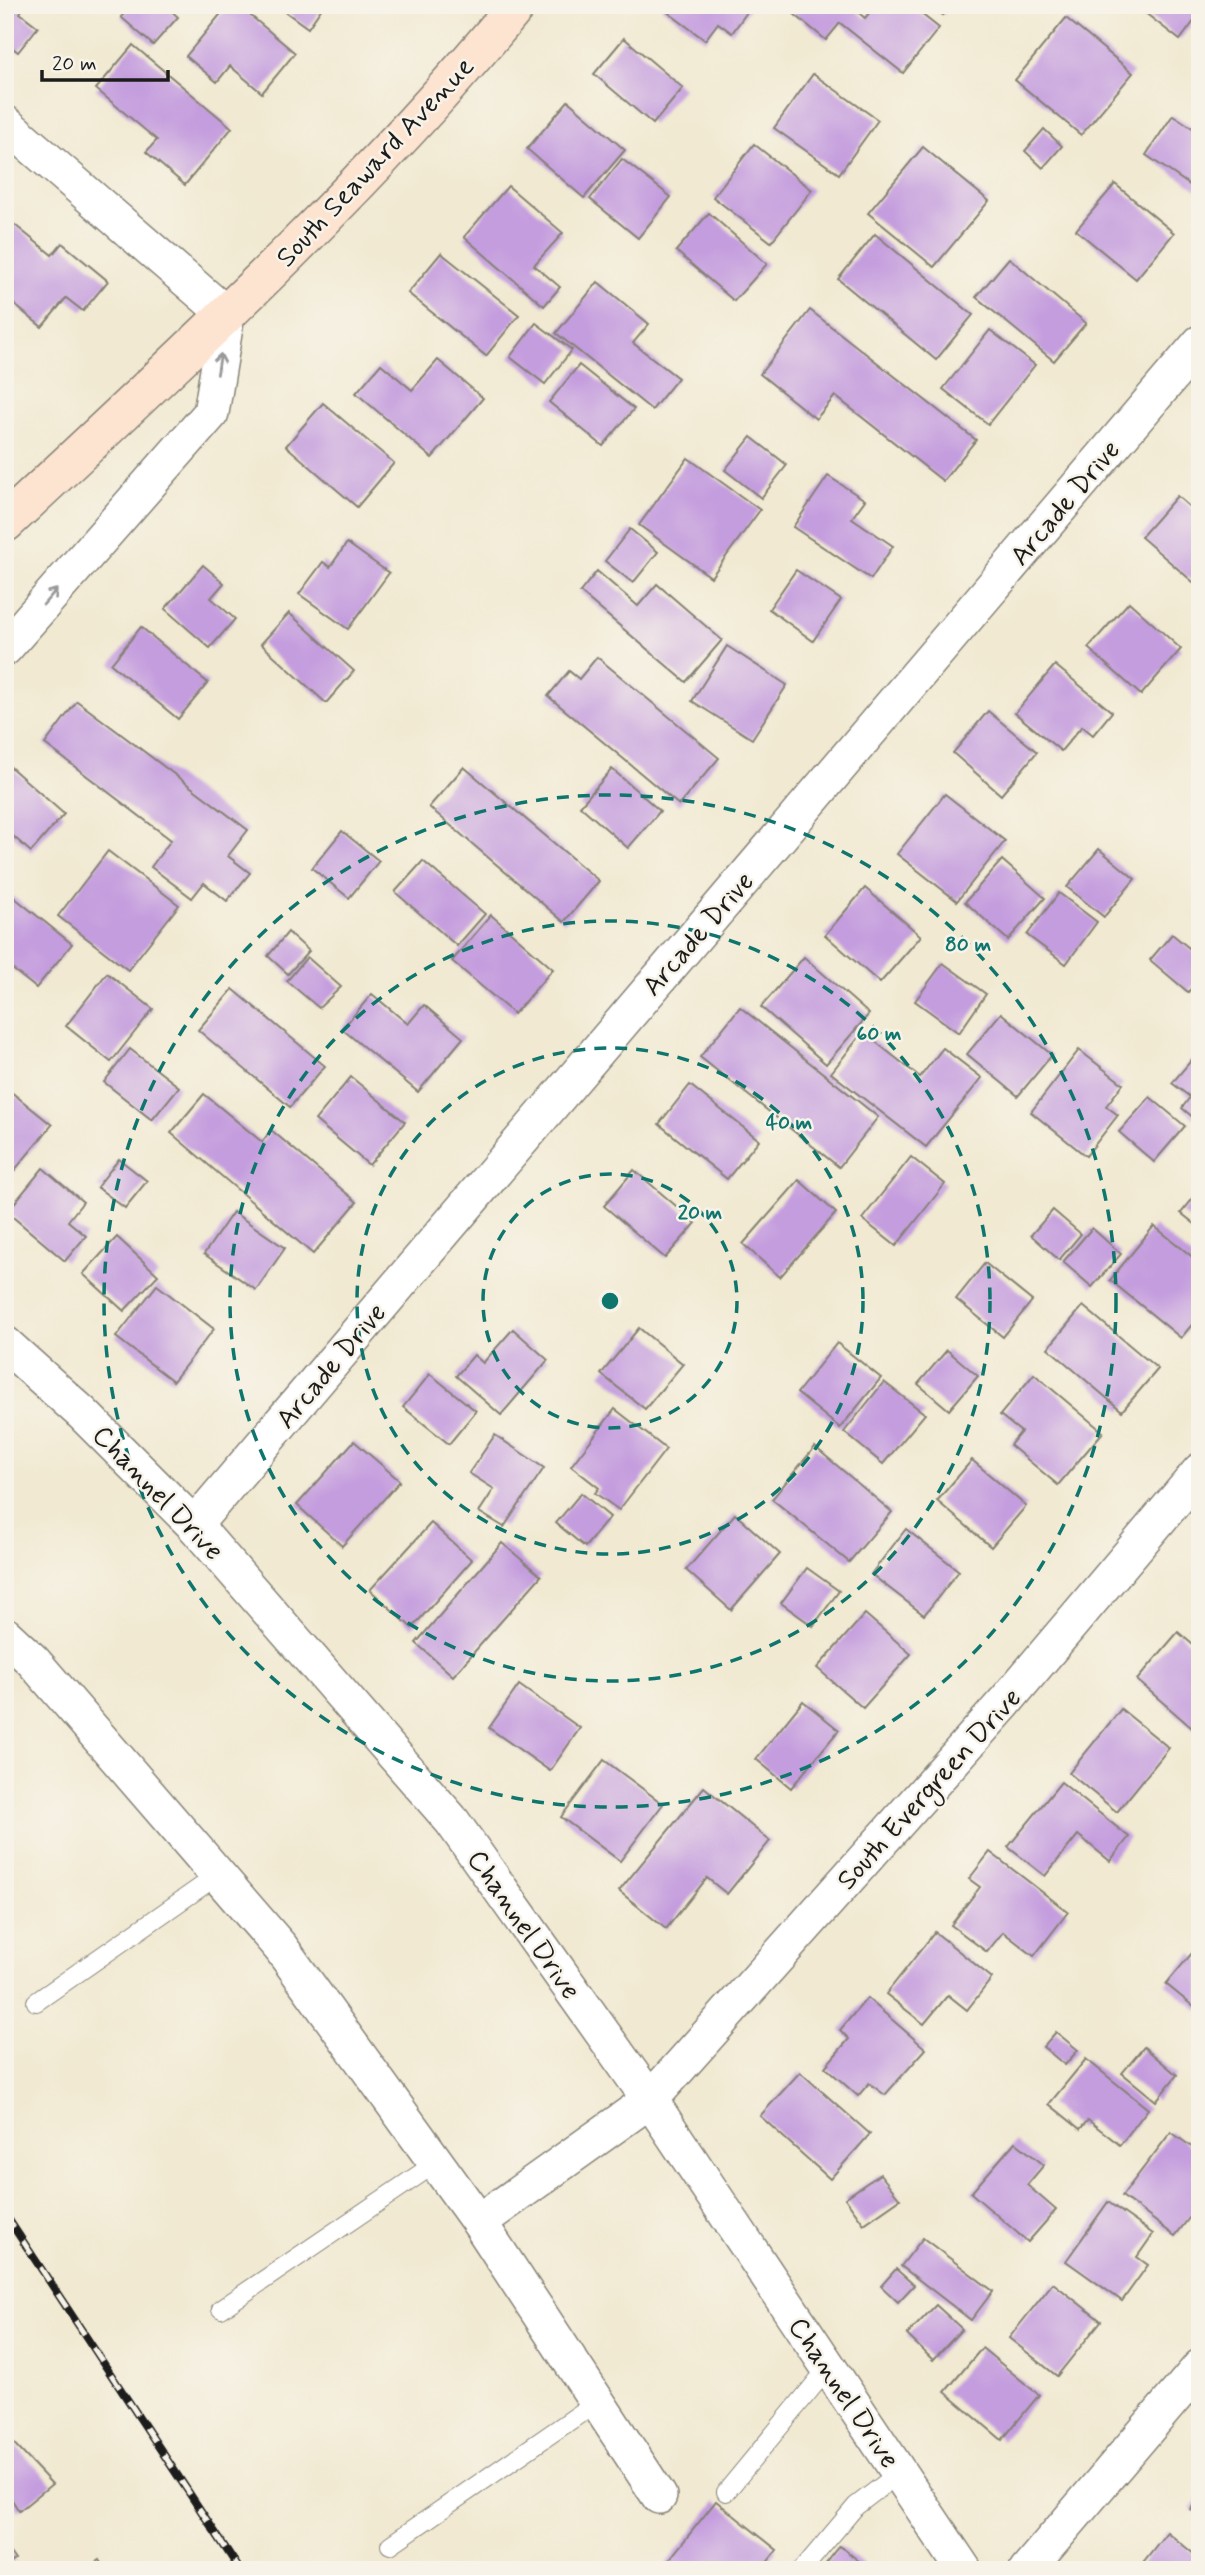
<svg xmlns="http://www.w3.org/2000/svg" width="1205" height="2575" viewBox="0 0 1205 2575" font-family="Mynerve,sans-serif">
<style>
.building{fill:#c49dde}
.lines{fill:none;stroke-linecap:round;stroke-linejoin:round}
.lane-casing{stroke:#868276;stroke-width:20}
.street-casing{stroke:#868276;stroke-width:38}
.secondary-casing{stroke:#868276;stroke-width:41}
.lane{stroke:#fff;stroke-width:18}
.street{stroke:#fff;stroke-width:35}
.secondary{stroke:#fde4d1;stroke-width:38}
.rail-casing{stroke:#1c1c1c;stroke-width:8}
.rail{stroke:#f7f3e8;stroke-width:5;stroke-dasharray:16;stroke-linecap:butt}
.oneway{stroke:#999}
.ring{fill:none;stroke:#0f766e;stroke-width:3.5;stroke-dasharray:12 9}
.labels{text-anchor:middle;stroke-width:5;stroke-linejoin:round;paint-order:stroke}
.street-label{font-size:28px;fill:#1c1c1c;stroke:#f7f3e8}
.centre{fill:#0f766e;stroke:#f7f3e8;stroke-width:3.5}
.ring-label{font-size:21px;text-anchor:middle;font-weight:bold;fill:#0f766e;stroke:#f7f3e8;stroke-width:5;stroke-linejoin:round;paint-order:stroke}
</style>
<rect width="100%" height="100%" fill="#f7f3e8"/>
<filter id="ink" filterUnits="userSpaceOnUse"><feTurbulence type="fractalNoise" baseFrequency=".0143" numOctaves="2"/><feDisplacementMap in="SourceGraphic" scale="14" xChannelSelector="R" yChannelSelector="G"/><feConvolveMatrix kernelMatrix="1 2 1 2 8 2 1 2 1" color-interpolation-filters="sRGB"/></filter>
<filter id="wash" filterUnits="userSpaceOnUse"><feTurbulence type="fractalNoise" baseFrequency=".00686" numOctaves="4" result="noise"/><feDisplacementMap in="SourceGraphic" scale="28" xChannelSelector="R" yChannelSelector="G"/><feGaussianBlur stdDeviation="1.57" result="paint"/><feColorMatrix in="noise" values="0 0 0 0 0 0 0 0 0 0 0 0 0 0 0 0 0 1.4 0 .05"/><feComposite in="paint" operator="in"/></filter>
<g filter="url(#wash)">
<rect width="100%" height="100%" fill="#f1e9d1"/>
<g id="blocks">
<g class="building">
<path d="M5,5H25L20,13L38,27L18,52L5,42Z"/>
<path d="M131,5H165L178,17L153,45L121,17Z"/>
<path d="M228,5H238L295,53L262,93L230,66L217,82L186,56Z"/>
<path d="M276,5H324L308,28Z"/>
<path d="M664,5H752L732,33L718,23L705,40L662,8Z"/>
<path d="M783,5H849L865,18L876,5H910L939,28L903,73L840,23L826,40Z"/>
<path d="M930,5H951L943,15Z"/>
<path d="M1135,5H1200V13L1180,40Z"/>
<path d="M1066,18L1133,73L1081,135L1015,80Z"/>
<path d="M624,38L683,88L653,124L594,74Z"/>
<path d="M133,45L232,128L185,185L146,152L157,140L96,89Z"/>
<path d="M813,74L878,120L839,174L774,128Z"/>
<path d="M568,101L625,150L584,198L527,149Z"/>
<path d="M1173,115L1200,133V192L1146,155Z"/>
<path d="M1044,129L1062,146L1043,168L1025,151Z"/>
<path d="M754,144L812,190L771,242L713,197Z"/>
<path d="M923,147L989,201L934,267L868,213Z"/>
<path d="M622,159L671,197L638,238L590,199Z"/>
<path d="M1115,184L1174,233L1136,279L1076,230Z"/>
<path d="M508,186L563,233L534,265L560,287L544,306L464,237Z"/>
<path d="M709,213L767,264L734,301L676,251Z"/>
<path d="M5,217L52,255L62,243L108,281L83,311L66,298L42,327L5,297Z"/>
<path d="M875,234L973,315L936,360L838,279Z"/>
<path d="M441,253L519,315L486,356L408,293Z"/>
<path d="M1009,258L1086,323L1054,361L976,297Z"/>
<path d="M598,282L649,324L633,343L678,378L652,410L556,333Z"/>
<path d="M810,310L976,440L943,481L835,396L816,419L760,374Z"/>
<path d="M536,323L572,350L545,384L510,357Z"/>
<path d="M990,330L1035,365L988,424L943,389Z"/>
<path d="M438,360L483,398L432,458L356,393L381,364L412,390Z"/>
<path d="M579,365L634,409L603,446L549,402Z"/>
<path d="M323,403L394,463L357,507L286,446Z"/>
<path d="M751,437L787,465L761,498L725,470Z"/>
<path d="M688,458L760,510L711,577L639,525Z"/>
<path d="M828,476L865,500L852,518L893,546L871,579L793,527Z"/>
<path d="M1177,496L1200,516V588L1141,537Z"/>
<path d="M630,529L658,552L633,583L605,561Z"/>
<path d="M347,543L389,573L348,629L299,594L323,562L330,567Z"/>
<path d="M203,565L224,583L211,598L235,619L210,648L165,609Z"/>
<path d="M796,570L841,600L813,641L769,609Z"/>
<path d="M597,571L638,606L657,584L722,640L686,682L580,592Z"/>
<path d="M1129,602L1181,649L1141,695L1088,648Z"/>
<path d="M289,613L354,671L326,703L261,644Z"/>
<path d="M141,627L208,683L178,719L111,664Z"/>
<path d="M727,646L787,685L752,739L692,701Z"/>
<path d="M597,657L719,758L679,805L548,696L569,671L579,679Z"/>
<path d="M1055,665L1112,712L1093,735L1082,726L1061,751L1015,713Z"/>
<path d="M77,701L248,830L228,856L250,873L227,901L204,883L192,898L151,867L171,840L45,744Z"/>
<path d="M988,711L1037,752L1001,795L953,753Z"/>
<path d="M7,764L64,814L31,852L5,829Z"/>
<path d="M464,767L599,881L564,922L429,807Z"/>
<path d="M612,769L660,811L628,848L580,806Z"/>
<path d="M945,794L1005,841L957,901L897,854Z"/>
<path d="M342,831L379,861L349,898L312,868Z"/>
<path d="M1099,849L1135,879L1104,917L1067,887Z"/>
<path d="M108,851L179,905L128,970L58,916Z"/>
<path d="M1002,860L1045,898L1008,940L965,902Z"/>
<path d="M423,861L485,914L457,946L395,892Z"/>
<path d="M865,888L921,936L880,983L825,935Z"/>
<path d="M5,890L72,944L36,988L5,963Z"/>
<path d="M1059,893L1097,922L1066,964L1027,935Z"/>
<path d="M491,915L553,969L514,1014L452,961Z"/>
<path d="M288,932L309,951L288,974L268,956Z"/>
<path d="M1172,934L1200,957V979L1188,992L1150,960Z"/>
<path d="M307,957L341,987L319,1008L287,981Z"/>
<path d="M804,957L869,1014L826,1064L761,1007Z"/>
<path d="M943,963L986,994L959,1033L915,1001Z"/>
<path d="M107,973L153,1009L111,1062L66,1026Z"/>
<path d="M233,989L325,1066L290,1107L198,1030Z"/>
<path d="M372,994L408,1024L424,1005L463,1038L418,1092L342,1029Z"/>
<path d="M740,1007L878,1117L839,1167L700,1057Z"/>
<path d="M1001,1013L1052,1055L1018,1096L967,1054Z"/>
<path d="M863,1032L920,1077L943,1048L982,1078L926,1147L831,1073Z"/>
<path d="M130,1049L179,1087L152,1120L104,1082Z"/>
<path d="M1079,1050L1123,1084L1106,1106L1118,1115L1086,1156L1031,1112Z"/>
<path d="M1200,1050V1123L1182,1108L1190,1097L1172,1083Z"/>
<path d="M351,1077L405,1122L369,1165L315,1120Z"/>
<path d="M690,1085L759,1140L727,1179L659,1124Z"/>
<path d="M5,1087L52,1125L5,1182Z"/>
<path d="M204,1094L262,1142L271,1130L357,1202L313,1254L171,1133Z"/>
<path d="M1150,1097L1185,1126L1154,1162L1119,1132Z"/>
<path d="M911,1157L945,1184L896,1246L862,1219Z"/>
<path d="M119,1159L147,1181L125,1208L97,1187Z"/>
<path d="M43,1168L83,1202L68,1221L86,1236L65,1261L7,1212Z"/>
<path d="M634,1170L696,1223L665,1258L604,1206Z"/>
<path d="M799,1180L836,1213L780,1277L743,1244Z"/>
<path d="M1200,1190V1228L1181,1213Z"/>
<path d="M1053,1210L1081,1234L1059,1260L1031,1235Z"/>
<path d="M233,1212L285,1248L256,1290L204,1254Z"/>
<path d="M1154,1226L1200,1263V1315L1181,1338L1110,1280Z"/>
<path d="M1092,1228L1121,1254L1092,1287L1063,1262Z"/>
<path d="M117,1237L158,1275L124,1311L83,1274Z"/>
<path d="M985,1263L1032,1301L1003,1337L956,1299Z"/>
<path d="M157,1285L214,1329L173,1381L116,1337Z"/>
<path d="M1083,1306L1158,1369L1122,1411L1048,1348Z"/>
<path d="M639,1328L683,1364L645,1409L601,1374Z"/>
<path d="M513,1329L548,1360L501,1415L456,1376L474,1355L483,1363Z"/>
<path d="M837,1343L881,1378L840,1428L797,1393Z"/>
<path d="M947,1350L978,1376L949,1410L918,1384Z"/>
<path d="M430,1374L476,1411L449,1444L403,1407Z"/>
<path d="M1034,1374L1103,1432L1058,1485L1010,1445L1021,1432L1000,1415Z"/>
<path d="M884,1382L925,1414L883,1464L844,1432Z"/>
<path d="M615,1409L666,1449L619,1510L595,1493L599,1488L571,1466Z"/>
<path d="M495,1435L544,1468L504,1527L479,1512L494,1489L469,1473Z"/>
<path d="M354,1441L400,1481L342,1546L297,1505Z"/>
<path d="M815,1447L892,1512L849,1562L772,1499Z"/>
<path d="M972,1460L1026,1506L991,1547L937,1501Z"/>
<path d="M581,1493L610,1517L585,1547L556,1523Z"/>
<path d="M735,1514L780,1554L731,1610L686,1570Z"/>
<path d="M431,1523L472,1560L412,1628L370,1590Z"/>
<path d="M906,1529L959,1571L924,1615L871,1574Z"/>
<path d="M502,1543L541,1576L453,1676L416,1643Z"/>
<path d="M807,1568L839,1591L813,1626L781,1603Z"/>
<path d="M865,1614L911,1654L863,1708L817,1668Z"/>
<path d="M1178,1632L1200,1651V1735L1137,1680Z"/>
<path d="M519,1685L580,1728L550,1771L489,1728Z"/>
<path d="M803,1701L839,1730L791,1788L756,1759Z"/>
<path d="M1121,1709L1169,1748L1117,1812L1069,1773Z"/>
<path d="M604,1760L663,1804L620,1861L561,1817Z"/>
<path d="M1061,1782L1129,1837L1110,1861L1078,1835L1045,1876L1008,1847Z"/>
<path d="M704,1787L770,1841L727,1894L707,1878L666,1929L619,1891Z"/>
<path d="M990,1852L1068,1912L1034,1956L1003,1932L987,1952L951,1925L980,1887L969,1879Z"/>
<path d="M935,1932L992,1978L967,2010L948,1995L924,2024L886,1994Z"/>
<path d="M1192,1953L1200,1959V2012L1166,1984Z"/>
<path d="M867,1998L926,2049L885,2095L869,2083L858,2096L825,2067L849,2039L840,2030Z"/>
<path d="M1056,2032L1078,2050L1065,2065L1043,2047Z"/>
<path d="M1144,2047L1177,2075L1156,2101L1122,2073Z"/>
<path d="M1086,2059L1148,2109L1120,2145L1088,2120L1080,2129L1049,2104Z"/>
<path d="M800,2072L870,2134L830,2179L760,2116Z"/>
<path d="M1171,2132L1200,2153V2168L1194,2175L1200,2179V2204L1175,2236L1122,2196Z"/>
<path d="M1015,2142L1044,2165L1027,2185L1056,2210L1028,2242L971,2193Z"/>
<path d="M880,2174L900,2199L864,2224L845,2198Z"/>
<path d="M1108,2202L1153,2234L1137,2257L1148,2265L1122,2301L1066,2261Z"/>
<path d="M923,2238L993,2291L971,2320L901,2266Z"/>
<path d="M896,2269L914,2285L898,2302L881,2286Z"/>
<path d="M1053,2283L1101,2321L1057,2376L1009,2338Z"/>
<path d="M936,2305L962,2329L933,2360L907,2335Z"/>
<path d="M982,2348L1039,2395L1002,2440L945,2392Z"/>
<path d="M5,2434L52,2484L19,2511L5,2489Z"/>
<path d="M1200,2497V2516L1191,2509Z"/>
<path d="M716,2501L777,2550L761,2570H661Z"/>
<path d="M1167,2532L1200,2559V2570H1137Z"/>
<path d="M5,2546L15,2560L5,2567Z"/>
<path d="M840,2546L870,2570H821Z"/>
<path d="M99,2560L105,2570H84Z"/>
</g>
</g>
</g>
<g filter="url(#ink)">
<use href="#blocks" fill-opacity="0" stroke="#868276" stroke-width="2"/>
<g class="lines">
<defs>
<g id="lane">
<path d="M36,2002L218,1875"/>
<path d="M221,2309L436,2163"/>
<path d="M726,2492L828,2368"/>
<path d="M390,2545L597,2402"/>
<path d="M802,2570L856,2506L899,2473"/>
</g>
<g id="street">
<path d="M5,123L227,315L211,413L5,648"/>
<path d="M5,1344L82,1413L194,1525L452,1821L650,2100L964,2570"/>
<path d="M194,1525L1200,343"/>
<path d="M5,1635L33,1661L281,1948L479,2222L659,2496"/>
<path d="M479,2222L650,2100L1005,1702L1200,1471"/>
<path d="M1027,2570L1200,2367"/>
</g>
<path id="secondary" d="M5,523C182,357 363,192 517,5"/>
</defs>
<use href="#lane" class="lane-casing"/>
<use href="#street" class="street-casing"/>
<use href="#secondary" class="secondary-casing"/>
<use href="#lane" class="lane"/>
<use href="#street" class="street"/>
<use href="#secondary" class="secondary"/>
<defs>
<path id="rail" d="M5,2214L240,2570"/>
</defs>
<use href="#rail" class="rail-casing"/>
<use href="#rail" class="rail"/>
</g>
<defs><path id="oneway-shaft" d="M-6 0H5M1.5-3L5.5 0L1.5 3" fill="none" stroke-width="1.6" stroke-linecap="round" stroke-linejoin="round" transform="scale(1.75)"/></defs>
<g class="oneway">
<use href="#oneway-shaft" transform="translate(219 364) rotate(-81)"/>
<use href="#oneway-shaft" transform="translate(50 597) rotate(-49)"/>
</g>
</g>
<g class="ring">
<circle cx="610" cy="1301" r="127"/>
<circle cx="610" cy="1301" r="253"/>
<circle cx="610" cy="1301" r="380"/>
<circle cx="610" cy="1301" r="506"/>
</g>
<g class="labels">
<g class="street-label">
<text transform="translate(374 161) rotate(-47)" y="10">South Seaward Avenue</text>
<text transform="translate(1064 502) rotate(-50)" y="10">Arcade Drive</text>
<text transform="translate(697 933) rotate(-49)" y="10">Arcade Drive</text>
<text transform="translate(330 1365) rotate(-50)" y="10">Arcade Drive</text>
<text transform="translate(159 1492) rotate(46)" y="10">Channel Drive</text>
<text transform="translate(928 1788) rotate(-48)" y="10">South Evergreen Drive</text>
<text transform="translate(525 1924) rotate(55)" y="10">Channel Drive</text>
<text transform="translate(845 2392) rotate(56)" y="10">Channel Drive</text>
</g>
</g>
<circle cx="610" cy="1301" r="10" class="centre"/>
<g class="ring-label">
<text x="968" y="951">80 m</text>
<text x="879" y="1040">60 m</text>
<text x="789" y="1129">40 m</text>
<text x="700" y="1219">20 m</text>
</g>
<rect width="1205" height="2575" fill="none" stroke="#f7f3e8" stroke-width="28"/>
<path d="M42 70v10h126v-10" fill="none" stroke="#1c1c1c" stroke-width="3.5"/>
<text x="52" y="70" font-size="21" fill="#1c1c1c" stroke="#f7f3e8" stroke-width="5" paint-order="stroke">20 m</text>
</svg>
